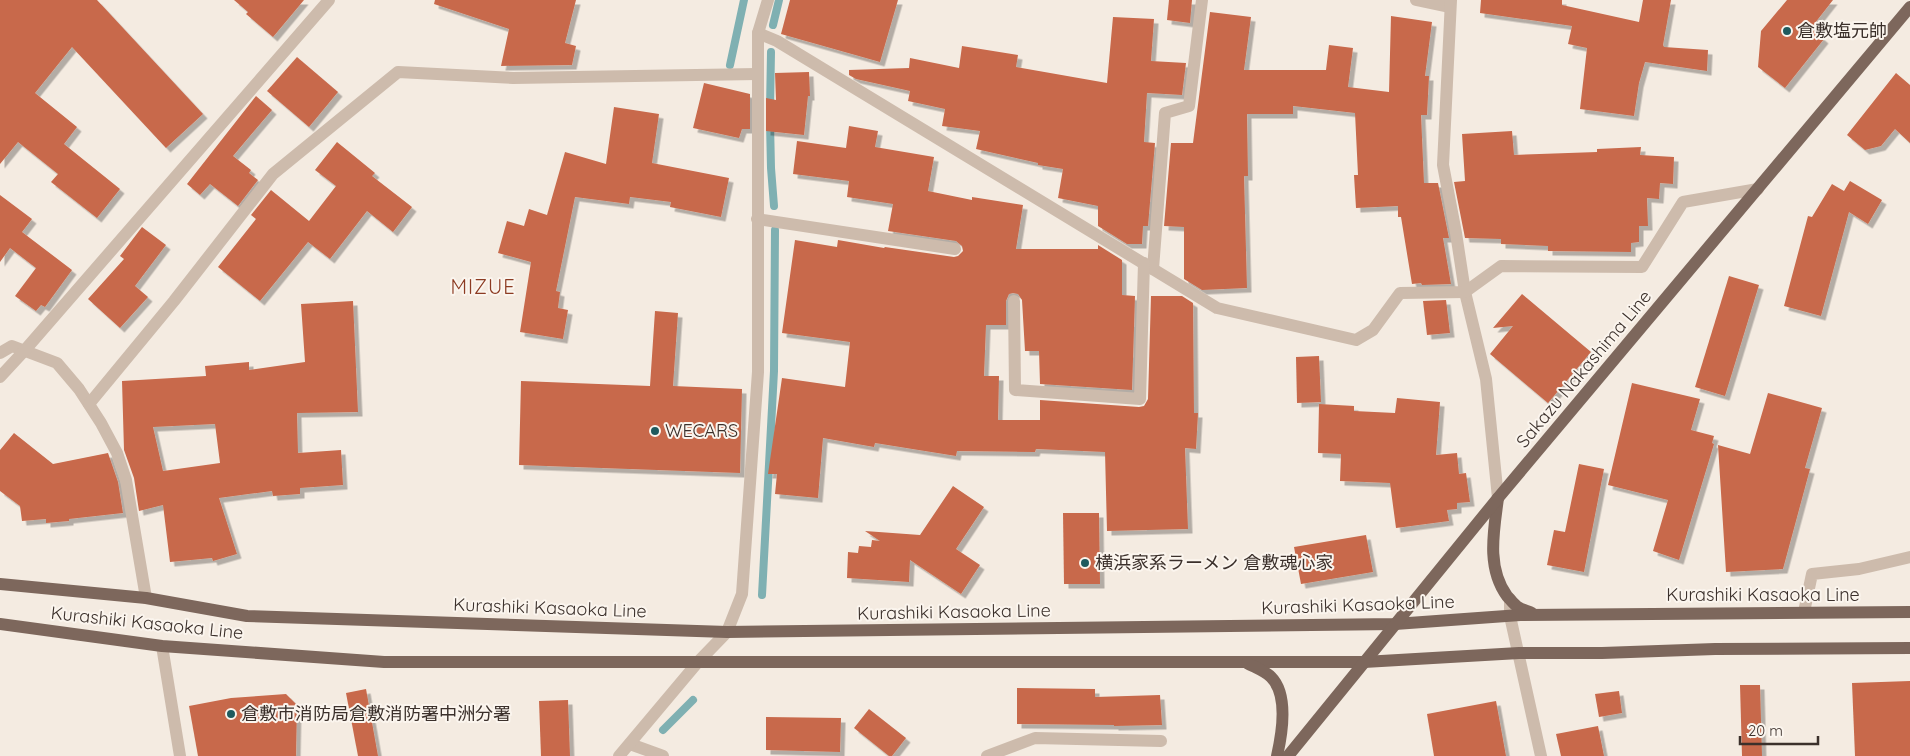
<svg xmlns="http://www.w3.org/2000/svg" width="1910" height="756" viewBox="0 0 1910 756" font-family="Quicksand,'Noto Sans JP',sans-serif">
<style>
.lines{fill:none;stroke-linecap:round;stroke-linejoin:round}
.stream{stroke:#7fb0b2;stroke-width:8}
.building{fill:#c8694b;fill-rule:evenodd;filter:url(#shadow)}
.minor{stroke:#cdbbac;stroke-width:12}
.major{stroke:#7d675c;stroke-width:12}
.poi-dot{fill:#1f5a5e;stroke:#fbf5ee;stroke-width:2}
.labels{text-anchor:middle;stroke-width:4;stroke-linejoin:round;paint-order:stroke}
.poi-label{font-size:18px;fill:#3b302b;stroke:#fbf5ee;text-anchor:start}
.street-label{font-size:18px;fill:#3b302b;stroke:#fbf5ee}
.quarter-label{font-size:20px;letter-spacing:1px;fill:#8c3b22;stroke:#fbf5ee}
</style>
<defs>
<filter id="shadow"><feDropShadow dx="4.5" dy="4.5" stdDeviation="0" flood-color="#0004"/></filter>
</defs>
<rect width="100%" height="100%" fill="#f4ebe1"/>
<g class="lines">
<g class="stream">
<path d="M773,25L779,0"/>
<path d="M730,65L744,0"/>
<path d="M770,109L771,52"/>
<path d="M770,123L771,168L774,206"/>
<path d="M762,595L774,371L775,230"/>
<path d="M663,730L693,700"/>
</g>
</g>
<g class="building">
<path d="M0,0H97L203,114L166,148L72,47L35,93L77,127L64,144L120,189L97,218L51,182L58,174L18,142L0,164Z"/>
<path d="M234,0H304L273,37L246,14L248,12Z"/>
<path d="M435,0H576L565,43L576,46L572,65L501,66L509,29L434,4Z"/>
<path d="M790,0H898L880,62L781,34Z"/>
<path d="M1169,0H1192L1190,23L1167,20Z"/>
<path d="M1481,0H1562V5L1639,22L1643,0H1671L1663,45L1664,47L1708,50L1707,71L1645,62L1639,83L1634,116L1580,109L1587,48L1568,44L1572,26L1480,13Z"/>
<path d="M1787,0H1833L1811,28L1824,39L1785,88L1758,67L1761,31Z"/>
<path d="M1210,12L1251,17L1244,70H1326L1329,45L1353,48L1348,87L1389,92L1391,16L1432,22L1425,76H1429L1427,115H1421L1424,183H1438L1449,238H1443L1451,284L1422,285L1421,283L1412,284L1401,217H1398V206L1356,208L1354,175H1358L1355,113L1293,106V114H1247L1248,176H1244L1247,288L1202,290L1184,279V227L1164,226L1171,143H1193Z"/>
<path d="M1113,17L1154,19L1151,61L1186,63L1182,95L1147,93L1144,142L1155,143L1148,226H1143L1142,244H1127L1098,226V206L1058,198L1063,169L1038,165V163L976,149L980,131L942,126L945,109L908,101L910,91L856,79L849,75V70L909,68L910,58L959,68L962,46L1018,55L1016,67L1107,83Z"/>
<path d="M297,57L338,92L309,127L267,91Z"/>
<path d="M809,72L810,96H808L804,135L766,131V98L776,100L775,73Z"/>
<path d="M1896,73L1910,85V143L1895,129L1881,146L1865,150L1847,135Z"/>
<path d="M704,83L750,94V129H742L739,138L693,128Z"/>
<path d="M256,96L272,110L233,156L251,170L249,173L258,180L238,206L210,184L200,195L187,184Z"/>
<path d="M614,107L659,114L652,163L729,178L721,217L670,207L671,202L630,197L629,204L575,197L556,291L560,292L558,308L568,310L563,339L520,332L531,262L498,253L507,221L524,226L529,209L547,215L565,152L606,164Z"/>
<path d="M849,126L878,131L875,147L934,157L928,191L972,200V197L1023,205L1016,249H1098V245L1122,260V295L1135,296L1132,390L1040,384L1039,351H1025L1022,300L1018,294L1013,293L1009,294L1006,301V325H986L984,376H999L998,420H1040V400L1139,407L1144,406L1148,399L1151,296H1182L1193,303L1194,413H1198L1196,449L1185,448L1188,529L1107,531L1105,452L1036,449L1035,452L957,451L956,456L875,443L874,447L823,438L818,498L775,494L777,474H768L782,378L845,387L850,342L782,333L795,240L837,247L838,240L884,248L885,247L954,257L958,256L963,251L962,246L956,241L888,231L893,204L847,197L849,181L793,174L797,141L846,148Z"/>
<path d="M1512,131L1514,155L1597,152V149L1641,147L1640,155L1674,157L1673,184L1660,183L1659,199L1647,198L1648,226H1639V242L1631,243V252L1548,251V246L1501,244V239L1465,238L1454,182L1465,181L1462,134Z"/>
<path d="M337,142L375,173L372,176L412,207L393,232L367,211L330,259L308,242L260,301L218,267L256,219L251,215L271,190L309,221L336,186L315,170Z"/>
<path d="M1850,181L1882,200L1868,224L1849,212L1821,316L1784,306L1808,216L1812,217L1832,184L1844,191Z"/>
<path d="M0,195L32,219L22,232L72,270L45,307L41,305L36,311L15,296L36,268L10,248L0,262Z"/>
<path d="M142,227L166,245L135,286L148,297L120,328L88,299L124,259L120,256Z"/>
<path d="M1729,276L1759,285L1725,396L1695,387Z"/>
<path d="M1522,294L1591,352L1548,403L1490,354L1513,326L1493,328Z"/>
<path d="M1446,300L1450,333L1427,335L1423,301Z"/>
<path d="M353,301L358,412L297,413L298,453L341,450L343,485L300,488V494L273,496L272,491L219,498L237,554L213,561L212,558L170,562L163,505L139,511L134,478L124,450L122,381L206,376L205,366L249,362V370L305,362L301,304ZM215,424L220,463L163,471L153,427Z"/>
<path d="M655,311L678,313L673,386L742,389L740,473L519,465L521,381L650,386Z"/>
<path d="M1319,356L1321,402L1297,403L1296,357Z"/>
<path d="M1632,383L1700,399L1691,430L1714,436L1712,443L1714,444L1679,560L1653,551L1668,500L1608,485Z"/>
<path d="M1768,393L1822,408L1805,468L1810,469L1783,569L1726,572L1718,445L1750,454Z"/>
<path d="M1397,398L1440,402L1436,455L1457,453L1459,474L1466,473L1470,502L1457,503V509L1447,510L1449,521L1396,528L1390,483L1340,481L1341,454L1318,453L1319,404L1354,406V411L1395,413Z"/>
<path d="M14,433L53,464L108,453L118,482L123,513L69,519V521L46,523V519L22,521L20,506L0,491V450Z"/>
<path d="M1579,464L1604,469L1584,572L1547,565L1554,530L1565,532Z"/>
<path d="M953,486L984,507L956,549L980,565L961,594L910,560L909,582L847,578L848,552L858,553L859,546L871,547L872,540L880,541L865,531L920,535Z"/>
<path d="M1063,513H1099L1100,584H1064Z"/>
<path d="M1366,535L1373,572L1301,584L1294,547Z"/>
<path d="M1910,681V756H1855L1852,683Z"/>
<path d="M1740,685H1760L1762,756H1742Z"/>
<path d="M1017,688L1095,689V697L1160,695L1162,725L1114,726V725L1017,724Z"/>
<path d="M366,689L378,756H358L346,693Z"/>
<path d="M1619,691L1622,713L1599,717L1595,694Z"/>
<path d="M286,694L297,705L296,756H198L189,706L231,698Z"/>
<path d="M568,700L570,756H541L539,701Z"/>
<path d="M1496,701L1506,756H1434L1427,714Z"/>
<path d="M869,709L906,738L892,756H889L854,728Z"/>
<path d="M766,717L841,718L840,752L766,750Z"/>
<path d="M1598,726L1604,756H1561L1556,734Z"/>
</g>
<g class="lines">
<g class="minor">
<path d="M1416,0L1449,7"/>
<path d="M1451,0L1443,165L1456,233L1465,292L1486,379L1498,498"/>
<path d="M758,33L777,41L1217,308L1356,340L1373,330L1400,293L1465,292L1501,266L1642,267L1683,202L1758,189"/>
<path d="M757,219L955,249"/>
<path d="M1153,269L1165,113L1189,106L1202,0"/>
<path d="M1014,301L1015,390L1140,399L1144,263"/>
<path d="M0,353L12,346L57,363L79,389L101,423L117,453L126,480L146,598"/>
<path d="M0,377L25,350L329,0"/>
<path d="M89,404L174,301L273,174L398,72L513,78L757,74"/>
<path d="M1510,599V616L1541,756"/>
<path d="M1804,612L1812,574L1859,569L1910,557"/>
<path d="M162,646L180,756"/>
<path d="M630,744L663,756"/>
<path d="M619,756L698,662L727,632L742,594L758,372V33L768,0"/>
<path d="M987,756L1035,738L1161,741"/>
</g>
<g class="major">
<path d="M1498,498C1494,530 1486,567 1507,596C1510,599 1514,605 1518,607C1522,610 1528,611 1532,613"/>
<path d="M0,584L146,598L247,616L727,632L1395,624L1520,615L1910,612"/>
<path d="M0,624L162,646L384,662H1364L1519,653H1602L1715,649L1910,648"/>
<path d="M1247,663C1254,667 1265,671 1271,677C1289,695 1282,734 1277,756"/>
<path d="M1288,756L1498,498L1910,7"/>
</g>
</g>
<g class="poi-dot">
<circle cx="1787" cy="31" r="5"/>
<circle cx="655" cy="431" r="5"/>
<circle cx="1085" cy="563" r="5"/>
<circle cx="231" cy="714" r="5"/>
</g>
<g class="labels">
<g class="poi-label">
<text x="1797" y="37">倉敷塩元帥</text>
<text x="665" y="437">WECARS</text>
<text x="1095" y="569">横浜家系ラーメン 倉敷魂心家</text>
<text x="241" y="720">倉敷市消防局倉敷消防署中洲分署</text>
</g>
<g class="street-label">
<text transform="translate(1584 369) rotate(-50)" y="6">Sakazu Nakashima Line</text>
<text x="1763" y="601">Kurashiki Kasaoka Line</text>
<text transform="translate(1358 605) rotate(-2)" y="6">Kurashiki Kasaoka Line</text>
<text transform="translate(550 608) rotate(2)" y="6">Kurashiki Kasaoka Line</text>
<text transform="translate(954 612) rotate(-1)" y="6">Kurashiki Kasaoka Line</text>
<text transform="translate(147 623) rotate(6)" y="6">Kurashiki Kasaoka Line</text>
</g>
<g class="quarter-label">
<text x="483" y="294">MIZUE</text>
</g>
</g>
<path d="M1740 736v8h78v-8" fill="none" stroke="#3b302b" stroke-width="2.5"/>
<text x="1748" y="736" font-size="15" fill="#3b302b" stroke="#fbf5ee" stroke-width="4" paint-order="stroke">20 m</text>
</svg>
